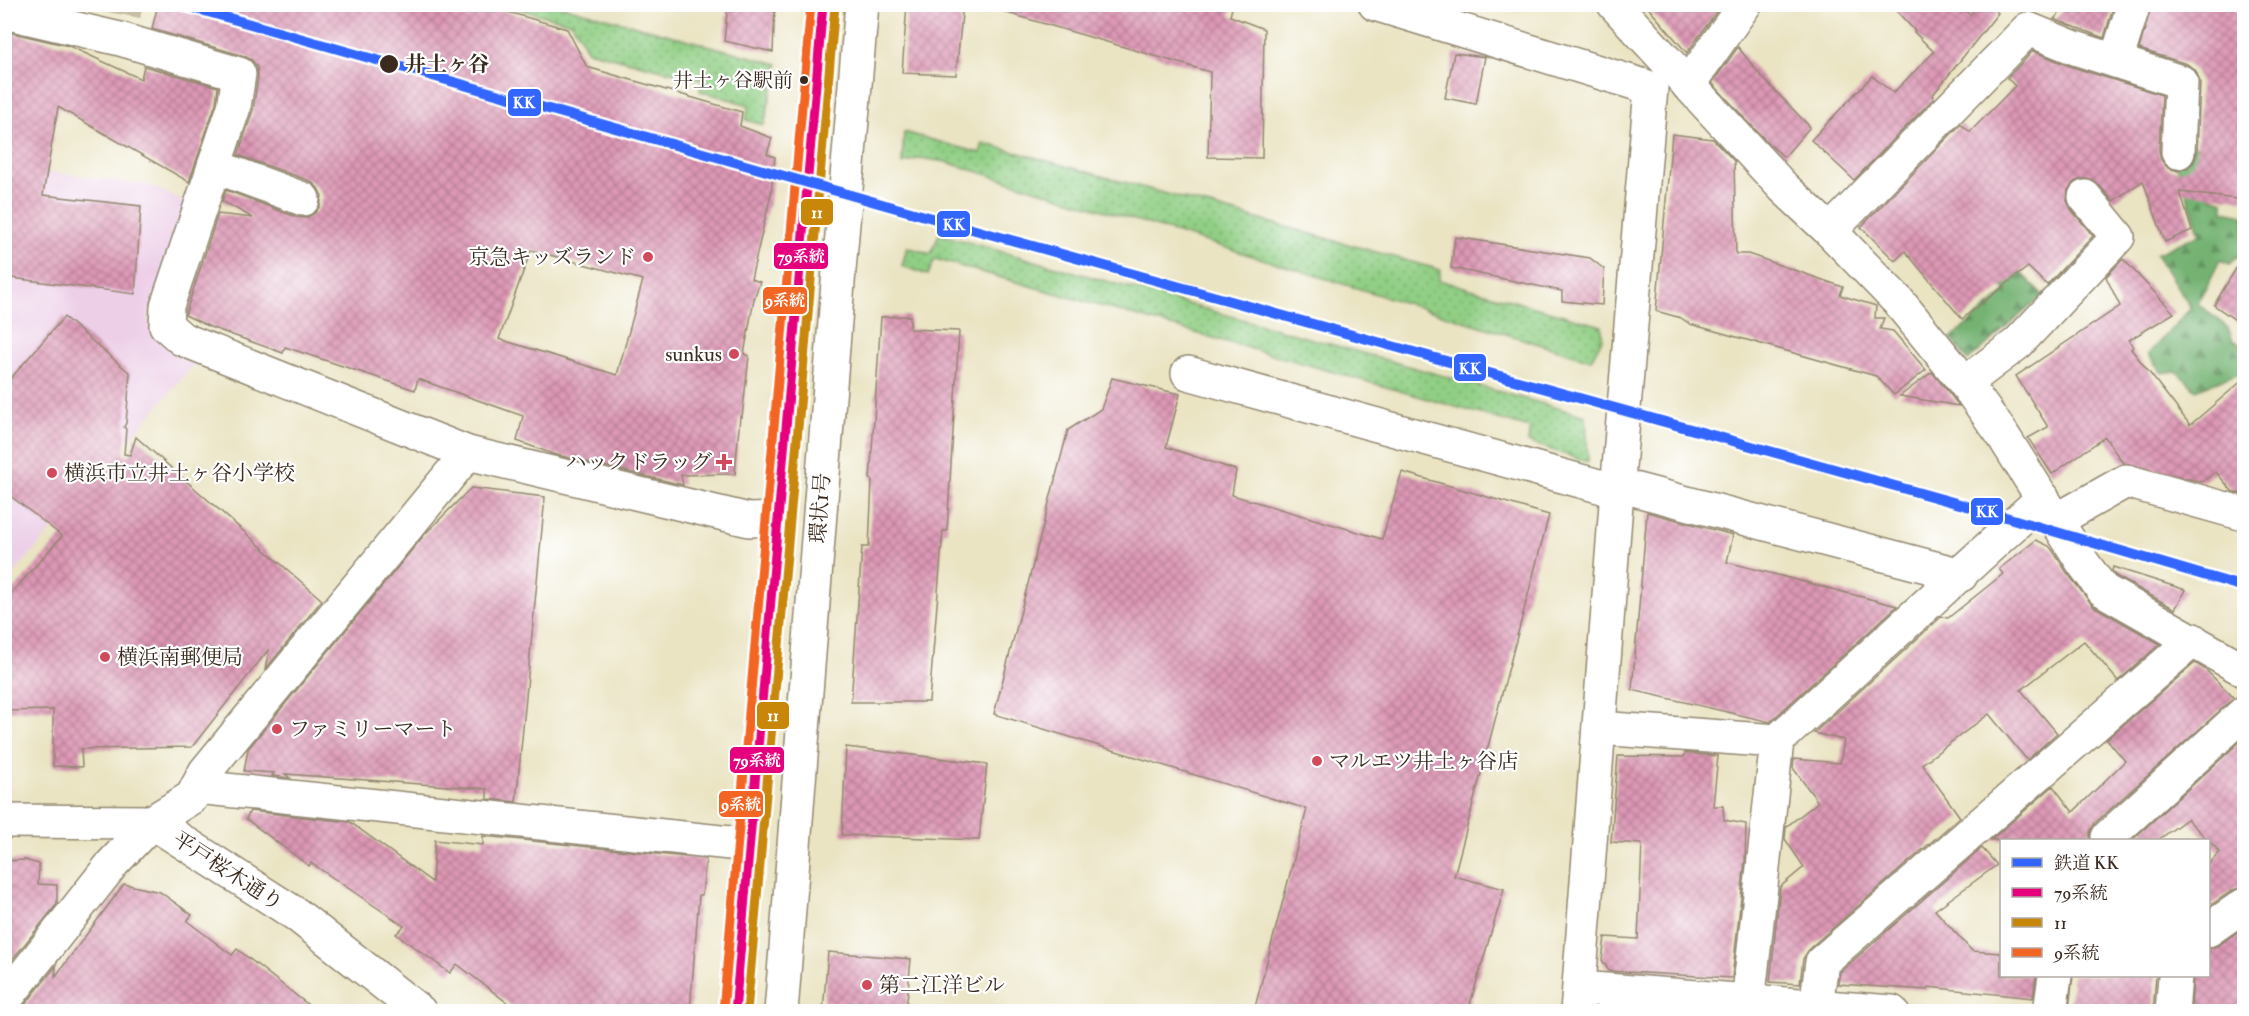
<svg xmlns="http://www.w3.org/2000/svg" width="2249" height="1016" viewBox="0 0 2249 1016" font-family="'IM FELL Double Pica','Noto Serif JP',serif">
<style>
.built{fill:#edd0e8}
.grass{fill:url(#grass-dots);stroke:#667c52;stroke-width:1.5}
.forest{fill:url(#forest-firs);stroke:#586e48;stroke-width:1.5}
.building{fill:url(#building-cross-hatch);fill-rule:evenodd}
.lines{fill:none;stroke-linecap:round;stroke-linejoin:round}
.minor-tunnel{stroke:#c7bfa2;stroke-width:33;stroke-dasharray:33 16;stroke-linecap:butt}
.minor-casing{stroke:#928770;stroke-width:36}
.major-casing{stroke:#928770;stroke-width:36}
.minor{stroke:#fff;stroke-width:33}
.major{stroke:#fff;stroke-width:33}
.bus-1-casing{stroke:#fff;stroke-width:14}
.bus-2-casing{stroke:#fff;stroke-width:14}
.bus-3-casing{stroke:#fff;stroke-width:14}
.bus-1{stroke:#e5007d;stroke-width:9}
.bus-2{stroke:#c88708;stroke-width:9}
.bus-3{stroke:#f26522;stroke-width:9}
.rail-1-casing{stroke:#fff;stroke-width:15}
.rail-1{stroke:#36f;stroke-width:10}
.stop-dot{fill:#3b2a1e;stroke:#fff;stroke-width:2}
.poi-dot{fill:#d1495b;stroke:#fff;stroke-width:2}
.labels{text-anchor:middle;stroke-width:4.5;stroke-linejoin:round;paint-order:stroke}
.bus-label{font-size:20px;fill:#3b2a1e;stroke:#fff;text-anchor:end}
.stop-label{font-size:21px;font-weight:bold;fill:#3b2a1e;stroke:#fff;text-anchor:start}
.poi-label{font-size:21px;fill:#3b2a1e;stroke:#fff;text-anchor:start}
.street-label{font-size:21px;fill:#3b2a1e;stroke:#fff}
.line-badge{stroke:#fff;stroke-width:2}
.badge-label{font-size:16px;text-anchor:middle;font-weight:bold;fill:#fff}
</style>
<defs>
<pattern id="grass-dots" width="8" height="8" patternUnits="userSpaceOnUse" patternTransform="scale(1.5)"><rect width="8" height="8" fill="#91cf85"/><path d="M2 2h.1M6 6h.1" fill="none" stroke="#78a86c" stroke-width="1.8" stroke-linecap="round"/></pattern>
<pattern id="forest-firs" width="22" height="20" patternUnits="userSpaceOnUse" patternTransform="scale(1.5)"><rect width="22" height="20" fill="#74b272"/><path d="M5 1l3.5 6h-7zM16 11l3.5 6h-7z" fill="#60915d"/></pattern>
<pattern id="building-cross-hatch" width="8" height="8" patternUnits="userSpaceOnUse" patternTransform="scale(1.5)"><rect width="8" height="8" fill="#dd98b5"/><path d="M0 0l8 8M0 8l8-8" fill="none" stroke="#b47c93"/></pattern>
</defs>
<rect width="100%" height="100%" fill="#fff"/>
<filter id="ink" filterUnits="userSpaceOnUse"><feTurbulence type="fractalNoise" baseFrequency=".0167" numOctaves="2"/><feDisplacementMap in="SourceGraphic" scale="12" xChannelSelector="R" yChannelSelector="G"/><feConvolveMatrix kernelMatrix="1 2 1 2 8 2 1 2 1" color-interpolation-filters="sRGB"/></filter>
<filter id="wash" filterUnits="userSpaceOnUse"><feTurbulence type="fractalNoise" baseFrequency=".008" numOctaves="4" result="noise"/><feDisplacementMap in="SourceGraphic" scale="24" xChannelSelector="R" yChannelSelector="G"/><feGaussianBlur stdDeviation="1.35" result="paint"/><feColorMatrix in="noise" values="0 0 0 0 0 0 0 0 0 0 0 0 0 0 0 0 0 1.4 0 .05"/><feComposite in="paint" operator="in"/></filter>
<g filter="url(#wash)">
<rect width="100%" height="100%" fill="#eae4c3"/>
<path class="built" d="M5,166L149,185L191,204L147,319L195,363L5,584Z"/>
<g class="grass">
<path d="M503,5H558L778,64L764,125L746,120L749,105L700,91L702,80L588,51L572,23Z"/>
<path d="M904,132L980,153L983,143L1441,270L1439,280L1602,326V339L1591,360L946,162L920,158L902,164Z"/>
<path d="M939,234L1586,416L1588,462L1528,442L1530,428L935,259L928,275L902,266L907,247L931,254Z"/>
</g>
<g class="forest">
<path d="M2190,146L2209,147L2208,196L2224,201V211L2244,215V262L2237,256L2230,264L2220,260L2198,304L2228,328L2233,340L2244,346V377L2239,373L2196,390L2176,371L2162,373L2148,354L2191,308L2156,254L2200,234L2176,163Z"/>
<path d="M1957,231L2015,267L2043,295L1968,361L1951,338L2007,291Z"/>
</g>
<g id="blocks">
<g class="building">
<path d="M158,4H480L567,29L587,67L742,112L740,126L772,138L767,154L775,157L771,194L751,279L760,282L754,299L744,354L749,356L742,417L740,416L735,474L681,475L683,485L553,454L517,441L523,416L418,379L415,390L285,347L283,353L210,327L185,315L218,214L253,218L222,201L226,190L296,217L306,218L315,213L320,206L322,196L318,188L310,181L238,155L253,110L258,77L257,67L252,60L244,56L152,29ZM531,250L643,280L617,375L499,339Z"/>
<path d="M728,4H775L773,52L724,41Z"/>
<path d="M907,4H963L956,75L902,73Z"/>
<path d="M1005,4H1233L1230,16L1264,29L1262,158L1208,157L1210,72L1004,12Z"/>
<path d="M1645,4H1722L1687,53Z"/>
<path d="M1890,4H1958L1970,15L1980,4H1989L1998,13L1932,96L1934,98L1854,180L1811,140L1872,76L1893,93L1934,52L1914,32L1915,31Z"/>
<path d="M2069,4H2114L2104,38L2054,19Z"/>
<path d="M2152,4H2244V99L2240,151H2244V200L2180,192L2192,230L2165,242L2143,181L2113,201L2099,185L2091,179H2081L2074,182L2068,190L2067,201L2071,209L2093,236L2047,285L2028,267L1962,319L1905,251L1895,261L1861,227L1961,124L1970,132L2015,86L2007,78L2033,51L2069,66L2162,95L2159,151L2161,160L2168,168L2178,171L2187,168L2194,162L2197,153L2200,82L2196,71L2187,64L2139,49Z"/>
<path d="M4,31L69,46L141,79L144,66L218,87L216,103L189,182L58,107L43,195L141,206L135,294L4,277Z"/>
<path d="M1738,47L1761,76L1810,127L1784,157L1768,143L1712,83Z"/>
<path d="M1454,53L1485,57L1476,104L1445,98Z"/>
<path d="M1672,134L1713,139L1734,161L1736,254H1748L1843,287L1840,295L1876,306L1875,318H1884L1880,329L1893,331L1926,370L1894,395L1876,376L1690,324L1681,318L1656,311Z"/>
<path d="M1455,237L1590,258L1604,269L1602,305L1562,301V291L1451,268Z"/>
<path d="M2244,255V326L2214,305Z"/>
<path d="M2123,259L2174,313L2129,340L2133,347L2131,349L2190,425L2244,379V495L2232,491L2216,472L2202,482L2123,463L2105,437L2052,474L2028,438L2048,427L2016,376L2120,306L2106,277Z"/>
<path d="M910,316V329L959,331L947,531H943L929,702H851L862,547H869L872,480L870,479L881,317Z"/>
<path d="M64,317L130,373L126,423L124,427L126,429L124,454L130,455L136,437L322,600L265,670L269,649L192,747L81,749L82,767L53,766V710L4,711V601L62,536L4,491V386Z"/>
<path d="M1932,372L1950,394L1959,406L1900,396Z"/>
<path d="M1112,378L1180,394L1166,447L1236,470L1232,495L1382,539L1402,472L1549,515L1454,876L1504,889L1468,1011H1254L1307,809L994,714L1068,430L1101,409Z"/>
<path d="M471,488L545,497L516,802L487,799V789L285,774L290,778L272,776L274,773L244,771L248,749L425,534Z"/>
<path d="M1647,512L1733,535L1727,562L1897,606L1770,722L1632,690Z"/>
<path d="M2036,540L2049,546L2053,551L2068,574L2093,606L2160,644L2118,681L2084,641L2021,690L2057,733L2027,760L1989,714L1922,764L1960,817L1810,948L1803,959L1800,984L1770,982L1780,887L1804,867L1785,839L1786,827L1818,802L1793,768L1794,759L1840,763L1844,740L1814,733L1941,617L1948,618L2003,574L1999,569Z"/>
<path d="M2113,567L2186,590L2175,609L2116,576L2112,571Z"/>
<path d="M2195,663L2207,671L2234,698L2095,823L2090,832V840H1991L2053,786L2073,812L2125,761L2107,739Z"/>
<path d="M2244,738V887L2233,890L2208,907V865L2220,852L2187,819L2158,840H2132Z"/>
<path d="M846,747L987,764L979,840L842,835Z"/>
<path d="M1685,753L1718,756L1713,806H1723L1724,820L1746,824L1745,861L1732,978L1609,971L1602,960L1605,937L1638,939L1642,844L1611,842L1618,756L1684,757Z"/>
<path d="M250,811L350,822L432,882L435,840L483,845V836L706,859L702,895H699L690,1011H518L457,964L450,973L396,934L404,926L311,863L309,866L246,819Z"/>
<path d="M1982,848L1997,865L1935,910L1972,951L2001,953V975H2036L2033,998L1928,987V990L1838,984L1840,972Z"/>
<path d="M25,860L39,864L38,884L57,885V904L4,970V861Z"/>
<path d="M124,884L160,892L192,915L187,921L232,955L237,949L316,1011H20L56,966L55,977Z"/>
<path d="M2244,927V1011L2191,1010L2193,975H2208V949L2219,945Z"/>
<path d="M828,952L911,959L906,1011H823Z"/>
<path d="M2073,975H2156L2153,1011L2069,1009Z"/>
</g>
</g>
</g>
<g filter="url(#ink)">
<use href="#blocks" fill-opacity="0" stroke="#928770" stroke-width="1.5"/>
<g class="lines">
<path class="minor-tunnel" d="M124,15L126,4"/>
<defs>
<g id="minor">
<path d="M1375,4L1651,88L1617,491L1577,1012"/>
<path d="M1614,4L1784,188L1830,231L1898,301L1965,383L2002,434L2083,563L2103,590L2244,670"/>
<path d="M4,12L120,39L239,74L234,107L167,306L166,325L182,339L468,453L749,520L778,519"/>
<path d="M2116,61L2134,4"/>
<path d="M1688,85L1745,4"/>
<path d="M214,166L303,199"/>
<path d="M1830,231L2028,29L2075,48L2181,82L2178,152"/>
<path d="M1188,373L1617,491"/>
<path d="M1965,383L2018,343L2118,237L2085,197"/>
<path d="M1618,485L1961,575"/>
<path d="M2057,520L2126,481L2244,514"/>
<path d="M1599,728L1777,741"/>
<path d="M197,787L749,845"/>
<path d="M2109,840L2108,837L2244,713"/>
<path d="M2208,930L2244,905"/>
<path d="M1580,988L1892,1012"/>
<path d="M4,1001L113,863L152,822L192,797L205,772L468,453"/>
<path d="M1816,1006L1822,962L2193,640"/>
<path d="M1747,1012L1777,741L2043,498"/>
<path d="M2050,1012L2055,976"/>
<path d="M2172,1012L2175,976"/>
</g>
<g id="major">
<path d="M4,821L152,822L297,915L420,1012"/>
<path d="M735,1012L823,4"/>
<path d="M781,1012L839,270L862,4"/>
</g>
</defs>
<use href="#minor" class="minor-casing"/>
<use href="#major" class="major-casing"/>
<use href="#minor" class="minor"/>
<use href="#major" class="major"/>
<defs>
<path id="bus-1" d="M735,1012L823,4"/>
<path id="bus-2" d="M747,1012L835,5"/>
<path id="bus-3" d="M723,1011L811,4"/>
</defs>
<use href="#bus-1" class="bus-1-casing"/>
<use href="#bus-2" class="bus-2-casing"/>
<use href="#bus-3" class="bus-3-casing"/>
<use href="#bus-1" class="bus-1"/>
<use href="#bus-2" class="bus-2"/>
<use href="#bus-3" class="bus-3"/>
<defs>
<path id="rail-1" d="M180,4L889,206L1992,513L2244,587"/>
</defs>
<use href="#rail-1" class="rail-1-casing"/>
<use href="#rail-1" class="rail-1"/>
</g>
</g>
<g class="stop-dot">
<circle cx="389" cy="64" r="10"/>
<circle cx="804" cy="80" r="5"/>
</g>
<g class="poi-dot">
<circle cx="648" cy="257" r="6"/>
<circle cx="734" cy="354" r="6"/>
<path d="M721 453h6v6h6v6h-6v6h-6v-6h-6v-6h6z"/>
<circle cx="52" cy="473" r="6"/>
<circle cx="105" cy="657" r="6"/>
<circle cx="277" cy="729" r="6"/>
<circle cx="1317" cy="761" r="6"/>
<circle cx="867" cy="985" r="6"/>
</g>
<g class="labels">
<g class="bus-label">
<text x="793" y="87">井土ヶ谷駅前</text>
</g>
<g class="stop-label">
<text x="405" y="71">井土ヶ谷</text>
</g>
<g class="poi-label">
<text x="636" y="264" text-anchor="end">京急キッズランド</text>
<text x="722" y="361" text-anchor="end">sunkus</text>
<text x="712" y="469" text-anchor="end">ハックドラッグ</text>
<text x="64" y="480">横浜市立井土ヶ谷小学校</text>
<text x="117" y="664">横浜南郵便局</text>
<text x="289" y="736">ファミリーマート</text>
<text x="1329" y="768">マルエツ井土ヶ谷店</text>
<text x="879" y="992">第二江洋ビル</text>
</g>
<g class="street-label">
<text transform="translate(820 508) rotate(-86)" y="7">環状1号</text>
<text transform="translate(228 871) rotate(33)" y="7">平戸桜木通り</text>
</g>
</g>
<g class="line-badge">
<rect x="507" y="88" width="35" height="29" rx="6" fill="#36f"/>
<rect x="800" y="198" width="34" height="28" rx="6" fill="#c88708"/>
<rect x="936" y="210" width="35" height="28" rx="6" fill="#36f"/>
<rect x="773" y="242" width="56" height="28" rx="6" fill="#e5007d"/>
<rect x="762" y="286" width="46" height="29" rx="6" fill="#f26522"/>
<rect x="1453" y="353" width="34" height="29" rx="6" fill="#36f"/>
<rect x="1970" y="497" width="34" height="29" rx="6" fill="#36f"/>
<rect x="756" y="701" width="34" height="29" rx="6" fill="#c88708"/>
<rect x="729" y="746" width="56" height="28" rx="6" fill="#e5007d"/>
<rect x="718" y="790" width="46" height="28" rx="6" fill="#f26522"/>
</g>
<g class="badge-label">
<text x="524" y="108">KK</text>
<text x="817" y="218">11</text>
<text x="954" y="230">KK</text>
<text x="801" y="262">79系統</text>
<text x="785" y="306">9系統</text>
<text x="1470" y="374">KK</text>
<text x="1987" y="517">KK</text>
<text x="773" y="721">11</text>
<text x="757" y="766">79系統</text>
<text x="741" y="810">9系統</text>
</g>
<rect width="2249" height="1016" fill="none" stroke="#fff" stroke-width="24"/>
<rect x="2000" y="839" width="210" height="138" fill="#ffffff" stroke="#b1aaa5" stroke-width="1.5"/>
<rect x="2012" y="858" width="30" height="9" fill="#3366ff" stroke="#b1aaa5" stroke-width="1.5"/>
<text x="2054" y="869" font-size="18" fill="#3b2a1e">鉄道 KK</text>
<rect x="2012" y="888" width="30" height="9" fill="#e5007d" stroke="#b1aaa5" stroke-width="1.5"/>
<text x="2054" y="899" font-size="18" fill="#3b2a1e">79系統</text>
<rect x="2012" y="918" width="30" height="9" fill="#c88708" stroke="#b1aaa5" stroke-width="1.5"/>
<text x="2054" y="929" font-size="18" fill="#3b2a1e">11</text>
<rect x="2012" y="948" width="30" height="9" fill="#f26522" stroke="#b1aaa5" stroke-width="1.5"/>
<text x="2054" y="959" font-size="18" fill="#3b2a1e">9系統</text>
</svg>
